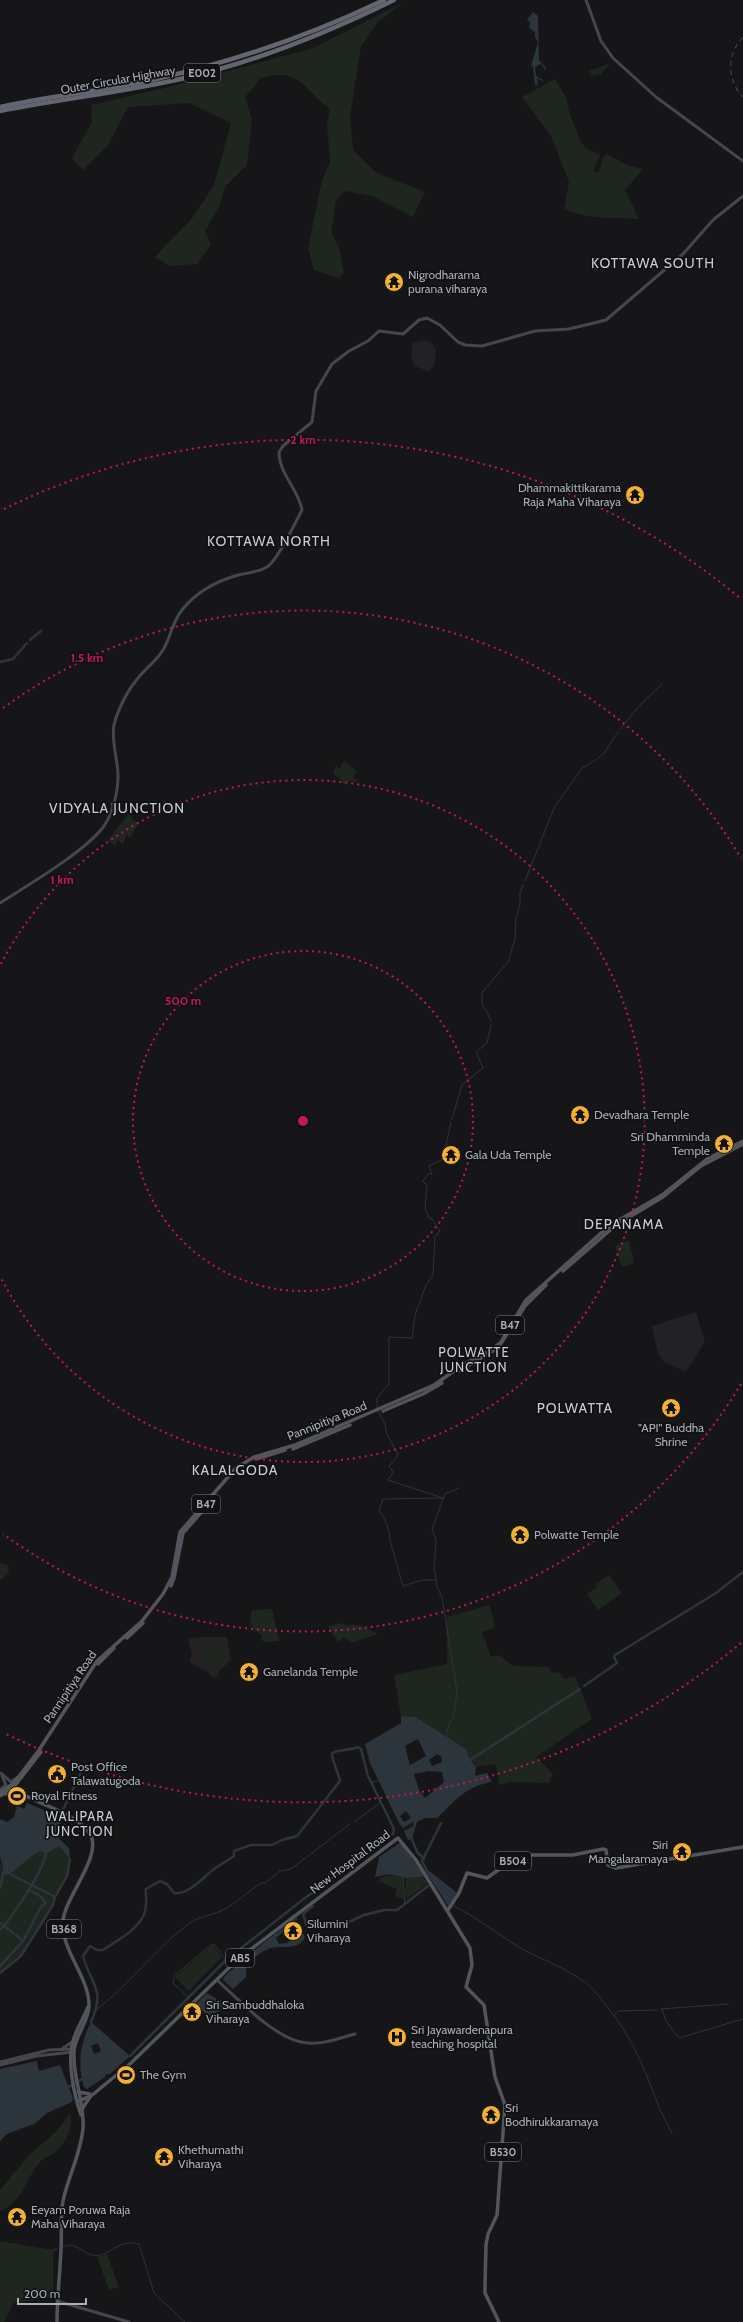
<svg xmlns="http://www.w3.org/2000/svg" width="743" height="2322" viewBox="0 0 743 2322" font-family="Cabin,sans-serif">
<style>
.built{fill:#222225}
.green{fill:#1e261f}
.water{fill:#2c353c;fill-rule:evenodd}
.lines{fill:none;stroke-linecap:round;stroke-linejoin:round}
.stream{stroke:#2c353c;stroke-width:1}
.canal{stroke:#2c353c;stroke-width:2.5}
.secondary{stroke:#45474d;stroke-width:3}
.primary{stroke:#53555c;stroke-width:3.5}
.highway{stroke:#63666e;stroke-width:4.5}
.rail{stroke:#4a4c52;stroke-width:1;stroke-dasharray:5 4;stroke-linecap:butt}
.ring{fill:none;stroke:#c2185b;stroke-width:2;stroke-dasharray:2 4}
.labels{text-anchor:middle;stroke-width:3.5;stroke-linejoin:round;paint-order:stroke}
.shield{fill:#111113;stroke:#7b7e86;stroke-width:1}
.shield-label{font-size:11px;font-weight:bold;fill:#a8adb8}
.street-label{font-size:12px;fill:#a8adb8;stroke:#111113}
.poi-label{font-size:12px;fill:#a8adb8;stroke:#111113;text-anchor:start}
.neighbourhood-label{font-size:13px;letter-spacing:1px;fill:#c9ccd4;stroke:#111113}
.quarter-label{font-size:14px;letter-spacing:1px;fill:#c9ccd4;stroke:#111113}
.centre{fill:#c2185b;stroke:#111113;stroke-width:2}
.ring-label{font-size:12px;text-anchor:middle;font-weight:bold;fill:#c2185b;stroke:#111113;stroke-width:3.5;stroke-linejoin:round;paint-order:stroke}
</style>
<rect width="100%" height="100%" fill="#161618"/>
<g class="built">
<path d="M424,340L430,341L436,349L435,363L429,372L415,366L411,358L412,343Z"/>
<path d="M696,1312L705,1341L686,1372L664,1362L658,1354L652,1326Z"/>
<path d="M200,1637H227L231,1660L218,1672L219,1675L214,1679L209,1673L189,1662L192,1654L188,1639Z"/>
</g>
<g class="green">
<path d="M404,2L378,22L361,46L350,117L353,150L377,173L425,192L413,217L372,196L345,191L336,201L331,232L339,247L344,273L339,278L314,270L308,248L322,180L330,162L327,125L330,109C315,99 303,77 283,75C276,74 268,77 261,78L245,97L252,119L247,165L225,187L219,207L205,231L211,244L198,264L170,266L155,257L193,217L214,185L231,123L189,103L128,107L108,145L83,170L72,158L92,122L91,105L169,87L313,48Z"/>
<path d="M611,63L601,74L593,76L589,71Z"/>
<path d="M555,79L567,99L569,112L581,142L586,148L600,155L593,172H599L603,157L607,154L627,165L643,169L625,190L639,219C612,217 589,220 564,209L569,182L551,136L522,97Z"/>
<path d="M344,761L357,771L353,777L358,780L356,782L350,781L346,784L342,783V780L333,774L336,766L339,769Z"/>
<path d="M128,814L131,815L133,821L139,823L130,838L127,835L123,844L118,841L115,846L108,840Z"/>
<path d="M629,1240L634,1263L623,1267L621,1265L615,1246Z"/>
<path d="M0,1563L8,1565L9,1573L0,1580Z"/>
<path d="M609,1575L622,1593L598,1610L587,1594L597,1587L595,1584Z"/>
<path d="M490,1605L495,1628L482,1632L491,1657L498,1655L514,1666L549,1667L551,1673L559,1672L564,1679L575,1676L592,1719L536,1757L553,1774L549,1783L511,1782L499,1785L496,1764L476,1767L470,1760L466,1749L416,1717L401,1716L394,1675L447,1664C448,1648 446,1633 447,1617Z"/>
<path d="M272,1609L279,1641L263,1642L261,1634C251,1631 249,1619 252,1610Z"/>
<path d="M342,1623L346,1626C357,1622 368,1629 378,1634L351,1643L345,1637L338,1642L328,1626Z"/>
<path d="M212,1643L227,1647V1653L212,1666L202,1659L201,1653L204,1645Z"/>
<path d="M59,1846L70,1859V1869L55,1896L53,1905L21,1956L0,1973V1861L5,1876C19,1870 27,1857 41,1851L46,1853Z"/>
<path d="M389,1875L402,1877L404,1899L395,1896L397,1889L378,1881L380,1878Z"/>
<path d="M423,1877L428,1883L407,1899L405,1894L406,1878Z"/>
<path d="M211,1946H214L222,1957L189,1991L175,1977Z"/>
<path d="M70,2113C74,2127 66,2142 56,2152C51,2156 44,2157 40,2162C24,2181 24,2201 0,2211V2190L30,2154L57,2131Z"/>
<path d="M0,2241L53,2250V2297L14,2303L4,2322H0Z"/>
<path d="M107,2254L119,2287L109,2290L97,2257Z"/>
</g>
<g class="water">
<path d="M533,12L538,16L539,60L546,68L545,70L541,64L535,67L536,76L542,79L544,82L537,78L538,87L536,84L535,87L533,66H531L538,42L535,37V32L529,28L530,22L527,20Z"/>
<path d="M401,1716L416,1717L466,1749L470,1760L476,1767L475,1776L487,1773L492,1782C466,1786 456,1800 437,1818H425L417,1822L412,1839L408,1840L404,1831L414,1826L413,1822L403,1828L399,1823L370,1763L365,1744L401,1723ZM418,1739L426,1756L410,1765L405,1746ZM437,1754L441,1756L442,1762L432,1766L429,1760ZM428,1771L442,1772L444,1782L425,1798L419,1790L414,1774ZM406,1811L411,1818L404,1822L400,1816Z"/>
<path d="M27,1803L63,1818L55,1835L69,1848L70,1859L59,1846L46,1854L41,1851C27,1857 19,1870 5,1876L0,1856V1819L7,1822L14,1817L17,1806L24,1809Z"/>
<path d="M401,1842L422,1873L423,1877L406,1878L389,1874L375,1877L379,1857Z"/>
<path d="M428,1870L457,1893L448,1906L426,1872Z"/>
<path d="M297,1917V1919L276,1938L279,1944L287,1943L302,1932L305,1937C299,1951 283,1945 271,1948C261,1951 252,1959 246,1967V1977L233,1989L223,1980L224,1977L248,1955Z"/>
<path d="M207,1993L224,2004L219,2012L207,2016L196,2004Z"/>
<path d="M91,2022L130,2056L110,2074H106L105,2077L87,2089L84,2087C77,2065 80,2043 91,2022ZM98,2043L101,2051L94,2054L91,2046Z"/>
<path d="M37,2061L39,2071L60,2065L73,2098L72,2102L47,2113L34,2124L7,2134L0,2141V2069Z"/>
</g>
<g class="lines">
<g class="stream">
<path d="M620,729L641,704L662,684"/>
<path d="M525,881L554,808L582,768L596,760L605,752L618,732"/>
<path d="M491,1022L487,1012L482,1005V994L485,989L508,962L515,939L516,918L520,904V893L523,885"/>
<path d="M452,1119L462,1085L483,1068L476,1052L487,1043L491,1025"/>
<path d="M377,1408V1398L389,1384V1337L412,1338L415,1315L426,1285L433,1275L435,1237L440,1231L431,1218H429L425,1209L427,1186L423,1181L428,1174H432L429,1166L443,1159L451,1122"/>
<path d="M378,1411L385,1424L387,1435L398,1454L395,1460L389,1466L393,1472L388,1480L443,1498L383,1499L379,1511C385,1518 390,1531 390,1541L403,1586L422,1580H436L437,1587L442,1597L457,1692L453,1719L450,1722L446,1736"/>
<path d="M436,1579L434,1568L436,1540L432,1529L445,1494L459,1488"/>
<path d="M371,1782L379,1781"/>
<path d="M354,1822L381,1802"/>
<path d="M403,1877L405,1904"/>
<path d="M454,1906C480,1919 501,1937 526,1951C546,1961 567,1969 585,1982C596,1990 621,2024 628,2037C647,2067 654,2103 672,2133"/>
<path d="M175,1975L211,1945H215L226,1960"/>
<path d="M174,1977L173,1983L189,1998"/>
<path d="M661,2009L728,2004"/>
<path d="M662,2009L666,2021L679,2038L743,2019"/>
<path d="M96,2010C129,1985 154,1950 187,1925C197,1917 209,1916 221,1911C235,1904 248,1892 261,1883H265L280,1871L291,1869L350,1824"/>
<path d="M614,2016L618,2011L657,2010"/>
<path d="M63,2247C75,2241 81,2252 92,2255C108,2259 118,2238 139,2244L154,2293L185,2322"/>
<path d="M53,2250L57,2249"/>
</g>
<g class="canal">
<path d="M30,640L41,631"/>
<path d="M0,662L13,659L27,643"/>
<path d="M584,1686L617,1663L614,1657L615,1655L716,1593L743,1572"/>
<path d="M470,1760L580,1689"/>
<path d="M63,1810L80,1774"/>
<path d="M412,1839L417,1852L424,1859"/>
<path d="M427,1871L422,1861L441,1823"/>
<path d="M10,1874L55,1897L67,1876L70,1859"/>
<path d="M0,1888L4,1870"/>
<path d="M313,1906L303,1914L307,1926L338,1927L364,1915L384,1910H397L428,1886"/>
<path d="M0,1923L13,1933"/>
<path d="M0,1930C13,1916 43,1871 46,1854"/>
<path d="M16,1935L23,1941"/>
<path d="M0,1966L23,1941L41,1907L46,1903L39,1895L28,1890"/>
<path d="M0,1973L21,1956L53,1905L55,1897"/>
<path d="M91,2022C106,1988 91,1986 83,1956L90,1946L97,1950H103C118,1940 146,1926 146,1905C147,1899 145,1895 146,1889L160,1881L167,1884L174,1893C189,1895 202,1878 213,1870C219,1865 227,1861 234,1856V1851L251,1845H272L282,1840L297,1836L340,1781C338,1771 332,1762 332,1753C340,1749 348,1751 358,1747L361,1749L368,1776L394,1829L393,1834L305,1898L226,1960L130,2056"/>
<path d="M67,2088L82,2079"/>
</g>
<g class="secondary">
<path d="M586,0L601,41L613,58L656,97L743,161"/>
<path d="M112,804L118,811"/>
<path d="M0,903C28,885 86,851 104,826C113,813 118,792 118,776C118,759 111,743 114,725C117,712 126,693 135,682C143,670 155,663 163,650C171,637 172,622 182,610C196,592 217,581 238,575C247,573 259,572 267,567C278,560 295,523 302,510C299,490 279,474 279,452L283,446L312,422L316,391L332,364L349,351L368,341L379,331L403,334L419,320L427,318L440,325L458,342L465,345L482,346L535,331L569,329L606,320L683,254L713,220L743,196"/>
<path d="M1,1773L11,1782L18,1777"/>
<path d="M0,1790L6,1785L2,1776"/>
<path d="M217,1980C239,2000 277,2041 307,2043C322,2045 340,2038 355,2034"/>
<path d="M62,2049L72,2042"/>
<path d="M0,2062L49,2050L73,2049"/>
<path d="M0,2065L36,2056L73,2052"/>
<path d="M57,2301L129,2322"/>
</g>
<g class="primary">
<path d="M563,1271L616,1225L663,1197L701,1166L743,1144"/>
<path d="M459,1371L498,1348L525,1306L546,1285"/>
<path d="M383,1411L423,1394L442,1383"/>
<path d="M293,1449L350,1425"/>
<path d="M256,1459L285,1450"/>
<path d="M171,1586L174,1578L183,1533L215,1497"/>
<path d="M127,1638L143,1623"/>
<path d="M98,1664L114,1648"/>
<path d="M12,1788C34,1804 79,1812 91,1836C101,1858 65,1897 63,1921C61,1952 90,1977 89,2007C88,2022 76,2035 74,2050C72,2077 85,2102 83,2128C81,2153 68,2177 63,2201C60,2217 62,2233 61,2249C60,2274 57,2298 57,2322"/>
<path d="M0,1793L14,1783L39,1750L97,1661L142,1621L163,1594L172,1577L180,1532L236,1468L254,1457L295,1445L434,1385L464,1364L490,1351L501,1342L526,1300L600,1234L614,1223L662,1195L707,1159L743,1141"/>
<path d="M6,1794L12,1793L23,1797"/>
<path d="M0,1796L13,1788L41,1752"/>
<path d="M448,1910L459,1893L467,1873L487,1878L505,1865L524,1855H573L603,1849L606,1850L608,1865L616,1868L743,1847"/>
<path d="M78,2092L90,2094"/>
<path d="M78,2101L91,2096L131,2063L238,1959L398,1838L416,1860L470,1948L472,1965L466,1987L484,2005L495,2077L505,2105L497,2215L488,2234L486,2245L485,2285V2293L499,2322"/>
<path d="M82,2109L90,2097"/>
<path d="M81,2115C74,2095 67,2062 73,2041C76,2030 83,2019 88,2007"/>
</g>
<g class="highway">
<path d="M0,107C50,96 102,91 152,80C233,62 309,36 384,0"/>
<path d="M0,111C61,99 124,92 185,78C258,61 327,33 394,0"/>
</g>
<path class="rail" d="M743,37C726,55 727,80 743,97"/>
</g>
<g class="ring">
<circle cx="303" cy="1121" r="170"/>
<path d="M1 964A341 341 0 1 1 1 1278"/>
<path d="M741 1384A511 511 0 0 1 3 1534M3 708A511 511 0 0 1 741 858"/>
<path d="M741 1643A681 681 0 0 1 4 1733M4 509A681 681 0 0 1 741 599"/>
</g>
<defs>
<symbol id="temple-disc" viewBox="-11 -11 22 22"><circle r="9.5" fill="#f2b134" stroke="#111113"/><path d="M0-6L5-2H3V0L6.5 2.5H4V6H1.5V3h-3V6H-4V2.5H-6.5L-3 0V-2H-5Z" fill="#111"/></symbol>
<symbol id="civic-disc" viewBox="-11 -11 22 22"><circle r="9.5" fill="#f2b134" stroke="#111113"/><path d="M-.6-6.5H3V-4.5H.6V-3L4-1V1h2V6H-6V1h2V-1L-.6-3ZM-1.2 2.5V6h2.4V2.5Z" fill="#111"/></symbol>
<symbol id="stadium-disc" viewBox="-11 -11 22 22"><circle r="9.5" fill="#f2b134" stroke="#111113"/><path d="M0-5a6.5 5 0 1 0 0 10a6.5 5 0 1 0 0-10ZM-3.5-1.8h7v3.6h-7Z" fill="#111"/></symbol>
<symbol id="hospital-disc" viewBox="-11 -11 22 22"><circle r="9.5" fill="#f2b134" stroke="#111113"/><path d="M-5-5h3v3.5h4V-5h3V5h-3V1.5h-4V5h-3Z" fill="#111"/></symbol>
</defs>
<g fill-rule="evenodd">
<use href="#temple-disc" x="383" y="271" width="22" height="22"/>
<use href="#temple-disc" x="624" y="484" width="22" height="22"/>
<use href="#temple-disc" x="569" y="1104" width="22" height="22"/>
<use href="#temple-disc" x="713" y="1133" width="22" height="22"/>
<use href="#temple-disc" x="440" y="1144" width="22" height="22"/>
<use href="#temple-disc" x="660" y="1397" width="22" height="22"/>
<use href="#temple-disc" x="509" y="1524" width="22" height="22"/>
<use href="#temple-disc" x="238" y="1661" width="22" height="22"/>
<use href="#civic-disc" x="46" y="1763" width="22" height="22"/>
<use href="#stadium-disc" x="6" y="1785" width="22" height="22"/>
<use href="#temple-disc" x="671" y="1841" width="22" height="22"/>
<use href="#temple-disc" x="282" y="1920" width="22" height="22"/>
<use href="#temple-disc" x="181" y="2001" width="22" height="22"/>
<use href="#hospital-disc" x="386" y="2026" width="22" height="22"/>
<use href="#stadium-disc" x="115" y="2064" width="22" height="22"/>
<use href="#temple-disc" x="480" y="2104" width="22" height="22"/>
<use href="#temple-disc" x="153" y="2146" width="22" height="22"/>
<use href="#temple-disc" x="6" y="2206" width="22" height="22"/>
</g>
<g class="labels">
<g class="shield">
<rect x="184" y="64" width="36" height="18" rx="3"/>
<rect x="496" y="1316" width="28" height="18" rx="3"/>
<rect x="192" y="1495" width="28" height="18" rx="3"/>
<rect x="495" y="1852" width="36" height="18" rx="3"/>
<rect x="47" y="1920" width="34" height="18" rx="3"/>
<rect x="226" y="1949" width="28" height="18" rx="3"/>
<rect x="485" y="2143" width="36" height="18" rx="3"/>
</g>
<g class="shield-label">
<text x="202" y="77">E002</text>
<text x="510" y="1329">B47</text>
<text x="206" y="1508">B47</text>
<text x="513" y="1865">B504</text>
<text x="64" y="1933">B368</text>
<text x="240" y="1962">AB5</text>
<text x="503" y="2156">B530</text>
</g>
<g class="street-label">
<text transform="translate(118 80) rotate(-10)" y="4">Outer Circular Highway</text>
<text transform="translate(327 1421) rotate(-22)" y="4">Pannipitiya Road</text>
<text transform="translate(70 1687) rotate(-56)" y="4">Pannipitiya Road</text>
<text transform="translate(350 1862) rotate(-37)" y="4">New Hospital Road</text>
</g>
<g class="poi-label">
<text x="408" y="279">Nigrodharama<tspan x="408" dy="14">purana viharaya</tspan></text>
<text x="621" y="492" text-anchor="end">Dhammakittikarama<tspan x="621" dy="14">Raja Maha Viharaya</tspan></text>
<text x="594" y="1119">Devadhara Temple</text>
<text x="710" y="1141" text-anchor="end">Sri Dhamminda<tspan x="710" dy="14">Temple</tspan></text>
<text x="465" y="1159">Gala Uda Temple</text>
<text x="671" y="1432" text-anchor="middle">"API" Buddha<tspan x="671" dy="14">Shrine</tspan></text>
<text x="534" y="1539">Polwatte Temple</text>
<text x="263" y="1676">Ganelanda Temple</text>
<text x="71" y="1771">Post Office<tspan x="71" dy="14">Talawatugoda</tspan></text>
<text x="31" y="1800">Royal Fitness</text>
<text x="668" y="1849" text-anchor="end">Siri<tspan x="668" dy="14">Mangalaramaya</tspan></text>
<text x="307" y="1928">Silumini<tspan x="307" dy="14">Viharaya</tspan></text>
<text x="206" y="2009">Sri Sambuddhaloka<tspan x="206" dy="14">Viharaya</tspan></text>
<text x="411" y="2034">Sri Jayawardenapura<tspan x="411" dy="14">teaching hospital</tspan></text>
<text x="140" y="2079">The Gym</text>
<text x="505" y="2112">Sri<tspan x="505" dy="14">Bodhirukkaramaya</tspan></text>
<text x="178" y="2154">Khethumathi<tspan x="178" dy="14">Viharaya</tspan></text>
<text x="31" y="2214">Eeyam Poruwa Raja<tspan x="31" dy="14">Maha Viharaya</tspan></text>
</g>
<g class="neighbourhood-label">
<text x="474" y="1357">POLWATTE<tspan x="474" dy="15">JUNCTION</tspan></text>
<text x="80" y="1821">WALIPARA<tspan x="80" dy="15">JUNCTION</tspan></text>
</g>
<g class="quarter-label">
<text x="653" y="268">KOTTAWA SOUTH</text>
<text x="269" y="546">KOTTAWA NORTH</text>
<text x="117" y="813">VIDYALA JUNCTION</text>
<text x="624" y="1229">DEPANAMA</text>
<text x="575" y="1413">POLWATTA</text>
<text x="235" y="1475">KALALGODA</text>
</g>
</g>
<circle cx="303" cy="1121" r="6" class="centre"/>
<g class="ring-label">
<text x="303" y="444">2 km</text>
<text x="87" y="662">1.5 km</text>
<text x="62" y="884">1 km</text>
<text x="183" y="1005">500 m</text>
</g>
<path d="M18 2298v6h68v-6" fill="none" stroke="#a8adb8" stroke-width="2"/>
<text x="24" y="2298" font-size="12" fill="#a8adb8" stroke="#111113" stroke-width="3" paint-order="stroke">200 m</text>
</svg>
